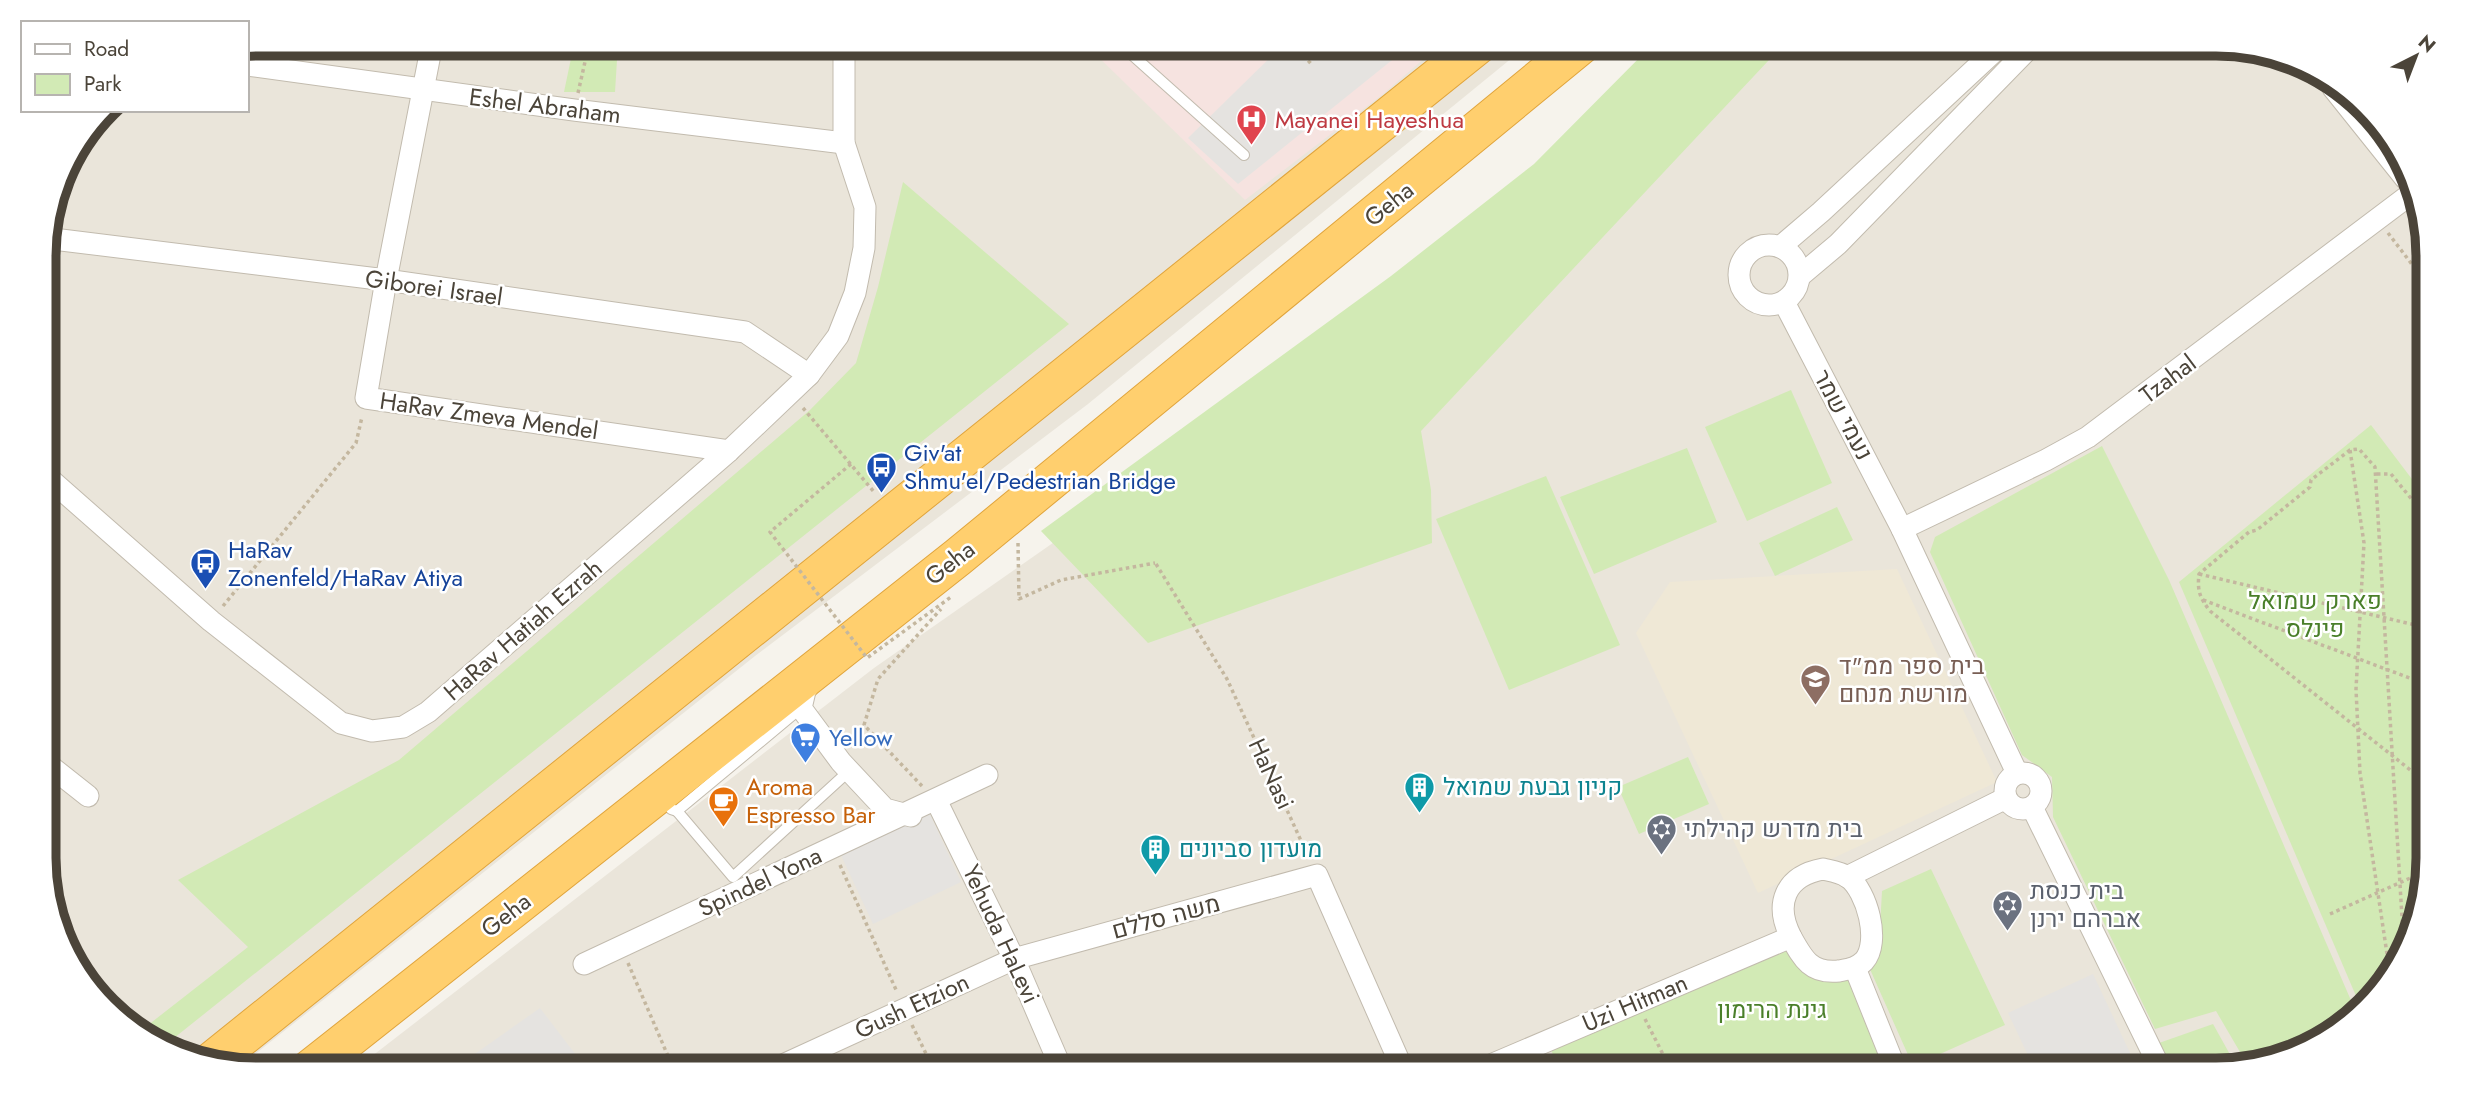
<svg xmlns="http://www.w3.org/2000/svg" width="2472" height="1114" viewBox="0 0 2472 1114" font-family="Jost,Heebo,sans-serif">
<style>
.residential{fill:#eae5da}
.education{fill:#efe8d6}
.medical{fill:#f6e3e0}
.green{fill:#d2eab5}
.parking{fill:#e5e3e0}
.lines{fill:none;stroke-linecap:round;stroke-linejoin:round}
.lane-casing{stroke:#c2bbae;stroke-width:12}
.street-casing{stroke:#c2bbae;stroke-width:23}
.highway-casing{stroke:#e0a43c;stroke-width:40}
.path{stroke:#c4b79f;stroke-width:3.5;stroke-dasharray:3.5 3.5;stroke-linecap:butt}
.lane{stroke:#fff;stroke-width:10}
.street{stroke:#fff;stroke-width:21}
.highway{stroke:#ffcf6e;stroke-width:38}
.path-bridge{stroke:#c4b79f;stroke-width:3.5;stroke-dasharray:3.5 3.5;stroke-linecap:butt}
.labels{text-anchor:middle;stroke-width:5;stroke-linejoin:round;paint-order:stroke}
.street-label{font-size:24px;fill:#4b4439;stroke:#fff}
.health-label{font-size:24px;fill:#be3a42;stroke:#fff;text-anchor:start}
.transit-label{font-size:24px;fill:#164399;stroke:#fff;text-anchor:start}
.park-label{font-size:24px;fill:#4a7f2a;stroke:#fff}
.education-label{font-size:24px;fill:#785e54;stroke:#fff;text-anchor:start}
.shop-label{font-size:24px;fill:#366cbe;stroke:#fff;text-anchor:start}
.food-label{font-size:24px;fill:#c56008;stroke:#fff;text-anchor:start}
.culture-label{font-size:24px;fill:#0d838f;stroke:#fff;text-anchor:start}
.worship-label{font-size:24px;fill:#5b616d;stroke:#fff;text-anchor:start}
.rim{fill:none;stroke:#4b4439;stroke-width:9}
</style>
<rect width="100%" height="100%" fill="#f6f3ec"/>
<g class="residential">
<path d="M256,44H1529L1088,404L755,656L239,1067L175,1054L87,987L46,886L44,242L66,163L106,110H247V46Z"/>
<path d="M1671,44H2216L2297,60L2385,127L2426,229L2428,858L2412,939L2376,998L2334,1034L2229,1070H354L874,668L1123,494L1553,169Z"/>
</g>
<path class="education" d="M1897,569L1997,782L1758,893L1636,633L1670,582Z"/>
<path class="medical" d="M1085,44H1441L1383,94L1245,200Z"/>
<g class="green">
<path d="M574,44H618L615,92H564Z"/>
<path d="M1653,44H1784L1421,431L1431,490L1432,543L1148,643L1041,531L1391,276L1534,164Z"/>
<path d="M903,182L1069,324L164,1046L143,1029L248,947L178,880L399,760L810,410L856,363L878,287Z"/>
<path d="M1791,390L1832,483L1747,521L1705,427Z"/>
<path d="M2371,425L2427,499L2428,858L2412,939L2376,998L2362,1010L2179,582Z"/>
<path d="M2102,446L2169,580L2356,1012L2247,1064L2216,1011L2155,1029L2053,817L2052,777L2022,755L1930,552L1935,537Z"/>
<path d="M1687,448L1717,522L1594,574L1560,497Z"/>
<path d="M1546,476L1620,645L1509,690L1436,519Z"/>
<path d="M1837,507L1853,540L1775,576L1759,543Z"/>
<path d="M1688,757L1709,804L1639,834L1618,787Z"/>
<path d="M1931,869L2005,1025L1913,1066L1869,967L1880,927L1882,891Z"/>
<path d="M1791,937L1811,965L1844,970L1896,1070H1560L1547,1041Z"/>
<path d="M2213,1024L2237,1067L2229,1070H2172L2159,1043Z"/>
</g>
<g class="parking">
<path d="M1284,44H1412L1238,184L1188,138Z"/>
<path d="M928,810L961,882L873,924L839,851Z"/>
<path d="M2093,974L2138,1070H2035L2008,1013Z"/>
<path d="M540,1008L576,1055L555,1070H452Z"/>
</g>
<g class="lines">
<defs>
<g id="lane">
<path d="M1120,44L1244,155"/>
<path d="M671,809L677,811L801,708"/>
<path d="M677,811L733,877L849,771"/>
</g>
<g id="street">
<path d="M432,44L386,280L366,398L729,451"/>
<path d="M247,65L574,110L844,143"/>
<path d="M2333,88L2405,178"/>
<path d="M45,238L386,280L745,332L809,375"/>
<circle cx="1769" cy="275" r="30"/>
<path d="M1780,247L1821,212L2002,44"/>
<path d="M1800,276L1838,244L2033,44"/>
<path d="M1784,302L1902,529L2017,773"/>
<path d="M45,475L211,621L341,723L372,731L403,727L428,712L729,451L809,375L838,336L855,293L864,248L865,207L844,143V44"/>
<path d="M1902,529L2046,460L2088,437L2412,193"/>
<path d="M812,681L805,691L801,708L841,762L885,809L911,816"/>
<path d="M45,762L88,796"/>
<circle cx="2023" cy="791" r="18"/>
<path d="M936,800L1014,959L1062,1070"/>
<path d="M2032,807L2161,1070"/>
<path d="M1823,869C1832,871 1840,872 1848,877C1867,891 1881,942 1864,961C1857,968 1849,969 1839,971C1811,974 1803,959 1791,937C1774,904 1785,876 1823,869Z"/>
<path d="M1847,877L2006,798"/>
<path d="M584,964L987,775"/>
<path d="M1855,968L1896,1070"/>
<path d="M772,1070L1014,959L1317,875L1403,1070"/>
<path d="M1479,1070L1791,937"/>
</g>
<g id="highway">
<path d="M212,1061L1479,44"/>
<path d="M309,1070L958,557L1582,44"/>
</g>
</defs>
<use href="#lane" class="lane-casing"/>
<use href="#street" class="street-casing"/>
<use href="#highway" class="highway-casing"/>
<g class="path">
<path d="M1308,63L1330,44"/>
<path d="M578,93L589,44"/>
<path d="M2388,233L2427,284"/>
<path d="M803,408L875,493"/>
<path d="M2350,450L2364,543L2356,689L2360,773L2390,974"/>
<path d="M2377,474H2391L2427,518"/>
<path d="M2427,530L2416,569L2427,581"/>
<path d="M1018,543L1019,599L1061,580L1155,563"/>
<path d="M1156,564L1227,679L1308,856"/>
<path d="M2199,574L2428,628"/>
<path d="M2203,600L2428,685"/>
<path d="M223,606L356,443L362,417"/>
<path d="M922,786L864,725L878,679L941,609"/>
<path d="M840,865L897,992"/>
<path d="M2330,914L2426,871"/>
<path d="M2404,951L2375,467L2359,449L2350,450L2311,480L2310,487L2257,530L2249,532L2199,574C2197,591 2200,598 2210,611L2428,784"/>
<path d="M628,963L674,1070"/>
<path d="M1645,1019L1671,1070"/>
<path d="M912,1025L934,1070"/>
</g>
<use href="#lane" class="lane"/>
<use href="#street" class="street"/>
<use href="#highway" class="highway"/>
<path class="path-bridge" d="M851,464L770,532L867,658L951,597"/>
</g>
<defs>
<symbol id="hospital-pin" viewBox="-11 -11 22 30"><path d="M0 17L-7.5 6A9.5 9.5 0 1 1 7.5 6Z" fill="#e0444e" stroke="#fff"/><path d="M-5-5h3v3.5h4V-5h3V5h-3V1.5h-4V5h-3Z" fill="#fff"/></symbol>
<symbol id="bus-pin" viewBox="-11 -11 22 30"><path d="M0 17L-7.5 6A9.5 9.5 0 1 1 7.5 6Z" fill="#1a4fb4" stroke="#fff"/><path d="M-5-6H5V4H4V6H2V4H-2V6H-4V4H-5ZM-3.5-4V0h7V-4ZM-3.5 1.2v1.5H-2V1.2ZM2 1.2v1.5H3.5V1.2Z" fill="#fff"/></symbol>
<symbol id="school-pin" viewBox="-11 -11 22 30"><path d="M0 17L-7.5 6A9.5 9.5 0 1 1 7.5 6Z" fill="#8d6e63" stroke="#fff"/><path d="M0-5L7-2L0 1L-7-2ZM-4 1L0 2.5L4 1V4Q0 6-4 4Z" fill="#fff"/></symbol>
<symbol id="supermarket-pin" viewBox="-11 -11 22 30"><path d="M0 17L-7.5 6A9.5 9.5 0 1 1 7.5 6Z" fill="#3f7fe0" stroke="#fff"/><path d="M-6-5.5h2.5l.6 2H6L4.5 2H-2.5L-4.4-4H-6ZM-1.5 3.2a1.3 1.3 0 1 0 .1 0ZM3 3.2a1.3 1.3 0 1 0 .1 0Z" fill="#fff"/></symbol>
<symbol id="building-pin" viewBox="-11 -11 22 30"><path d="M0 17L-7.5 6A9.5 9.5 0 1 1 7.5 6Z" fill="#0f9aa8" stroke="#fff"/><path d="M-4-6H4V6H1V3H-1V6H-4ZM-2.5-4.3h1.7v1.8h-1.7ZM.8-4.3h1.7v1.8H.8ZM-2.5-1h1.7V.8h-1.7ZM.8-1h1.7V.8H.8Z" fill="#fff"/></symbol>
<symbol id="cafe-pin" viewBox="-11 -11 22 30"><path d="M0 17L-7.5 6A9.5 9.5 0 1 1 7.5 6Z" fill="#e8710a" stroke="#fff"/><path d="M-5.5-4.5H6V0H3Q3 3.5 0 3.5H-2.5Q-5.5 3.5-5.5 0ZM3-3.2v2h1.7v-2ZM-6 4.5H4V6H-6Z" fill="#fff"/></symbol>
<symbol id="synagogue-pin" viewBox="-11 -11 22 30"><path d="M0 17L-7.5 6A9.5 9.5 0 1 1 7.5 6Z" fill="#6b7280" stroke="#fff"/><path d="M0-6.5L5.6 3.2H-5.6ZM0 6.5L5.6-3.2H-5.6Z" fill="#fff"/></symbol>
</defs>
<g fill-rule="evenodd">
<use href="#hospital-pin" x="1234" y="102" width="35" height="47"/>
<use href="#bus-pin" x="864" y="450" width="35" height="47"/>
<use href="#bus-pin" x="188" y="546" width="35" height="47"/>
<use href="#school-pin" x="1798" y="662" width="35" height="47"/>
<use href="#supermarket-pin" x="788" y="720" width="35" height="47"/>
<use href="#building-pin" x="1402" y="770" width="35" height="47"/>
<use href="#cafe-pin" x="706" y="784" width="35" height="47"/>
<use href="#synagogue-pin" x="1644" y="812" width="35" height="47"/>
<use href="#building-pin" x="1138" y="832" width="35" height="47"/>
<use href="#synagogue-pin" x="1990" y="888" width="35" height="47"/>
</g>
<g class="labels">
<g class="street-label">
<text transform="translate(545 106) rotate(7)" y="8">Eshel Abraham</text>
<text transform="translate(1389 204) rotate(-39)" y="8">Geha</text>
<text transform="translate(434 288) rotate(8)" y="8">Giborei Israel</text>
<text transform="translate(2168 379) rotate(-37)" y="8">Tzahal</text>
<text transform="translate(1843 415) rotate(62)" y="8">נעמי שמר</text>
<text transform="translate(489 416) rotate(8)" y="8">HaRav Zmeva Mendel</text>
<text transform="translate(950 563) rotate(-38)" y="8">Geha</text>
<text transform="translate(523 630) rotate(-41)" y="8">HaRav Hatiah Ezrah</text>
<text transform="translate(1271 774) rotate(65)" y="8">HaNasi</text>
<text transform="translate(760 882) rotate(-25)" y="8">Spindel Yona</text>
<text transform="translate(506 915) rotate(-38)" y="8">Geha</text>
<text transform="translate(1166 917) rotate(-15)" y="8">משה סללם</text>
<text transform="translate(1001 934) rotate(65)" y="8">Yehuda HaLevi</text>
<text transform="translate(1635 1003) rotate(-23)" y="8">Uzi Hitman</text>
<text transform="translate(912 1006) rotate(-25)" y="8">Gush Etzion</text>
</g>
<g class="health-label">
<text x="1275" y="128">Mayanei Hayeshua</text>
</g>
<g class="transit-label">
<text x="904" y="461">Giv'at<tspan x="904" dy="28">Shmu'el/Pedestrian Bridge</tspan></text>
<text x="228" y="558">HaRav<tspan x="228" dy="28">Zonenfeld/HaRav Atiya</tspan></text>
</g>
<g class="park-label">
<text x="2315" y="609">פארק שמואל<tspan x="2315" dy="28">פינלס</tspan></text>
<text x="1772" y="1018">גינת הרימון</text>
</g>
<g class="education-label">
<text x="1839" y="674">בית ספר ממ"ד<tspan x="1839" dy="28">מורשת מנחם</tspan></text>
</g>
<g class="shop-label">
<text x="829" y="746">Yellow</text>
</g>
<g class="food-label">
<text x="746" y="795">Aroma<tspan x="746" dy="28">Espresso Bar</tspan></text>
</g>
<g class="culture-label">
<text x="1443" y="795">קניון גבעת שמואל</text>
<text x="1179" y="857">מועדון סביונים</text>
</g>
<g class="worship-label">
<text x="1684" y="837">בית מדרש קהילתי</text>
<text x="2030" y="899">בית כנסת<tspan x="2030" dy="28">אברהם ירנן</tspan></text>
</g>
</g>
<path d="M0 0H2472V1114H0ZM256 56H2216A200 200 0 0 1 2416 256V858A200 200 0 0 1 2216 1058H256A200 200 0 0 1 56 858V256A200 200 0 0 1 256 56Z" fill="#fff" fill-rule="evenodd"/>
<path class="rim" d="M256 56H2216A200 200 0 0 1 2416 256V858A200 200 0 0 1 2216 1058H256A200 200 0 0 1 56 858V256A200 200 0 0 1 256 56Z"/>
<rect x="21" y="21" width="228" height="91" fill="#ffffff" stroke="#b7b4b0" stroke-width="2"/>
<rect x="35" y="44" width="35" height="10" fill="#ffffff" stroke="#b7b4b0" stroke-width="2"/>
<text x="84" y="56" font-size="21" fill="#4b4439">Road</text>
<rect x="35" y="74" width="35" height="21" fill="#d2eab5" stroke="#b7b4b0" stroke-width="2"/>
<text x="84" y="91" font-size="21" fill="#4b4439">Park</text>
<g transform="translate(2416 56) rotate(42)" stroke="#ffffff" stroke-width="5" paint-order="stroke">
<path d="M0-5L12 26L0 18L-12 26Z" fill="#4b4439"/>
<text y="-10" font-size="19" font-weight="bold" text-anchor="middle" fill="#4b4439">N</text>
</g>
</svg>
